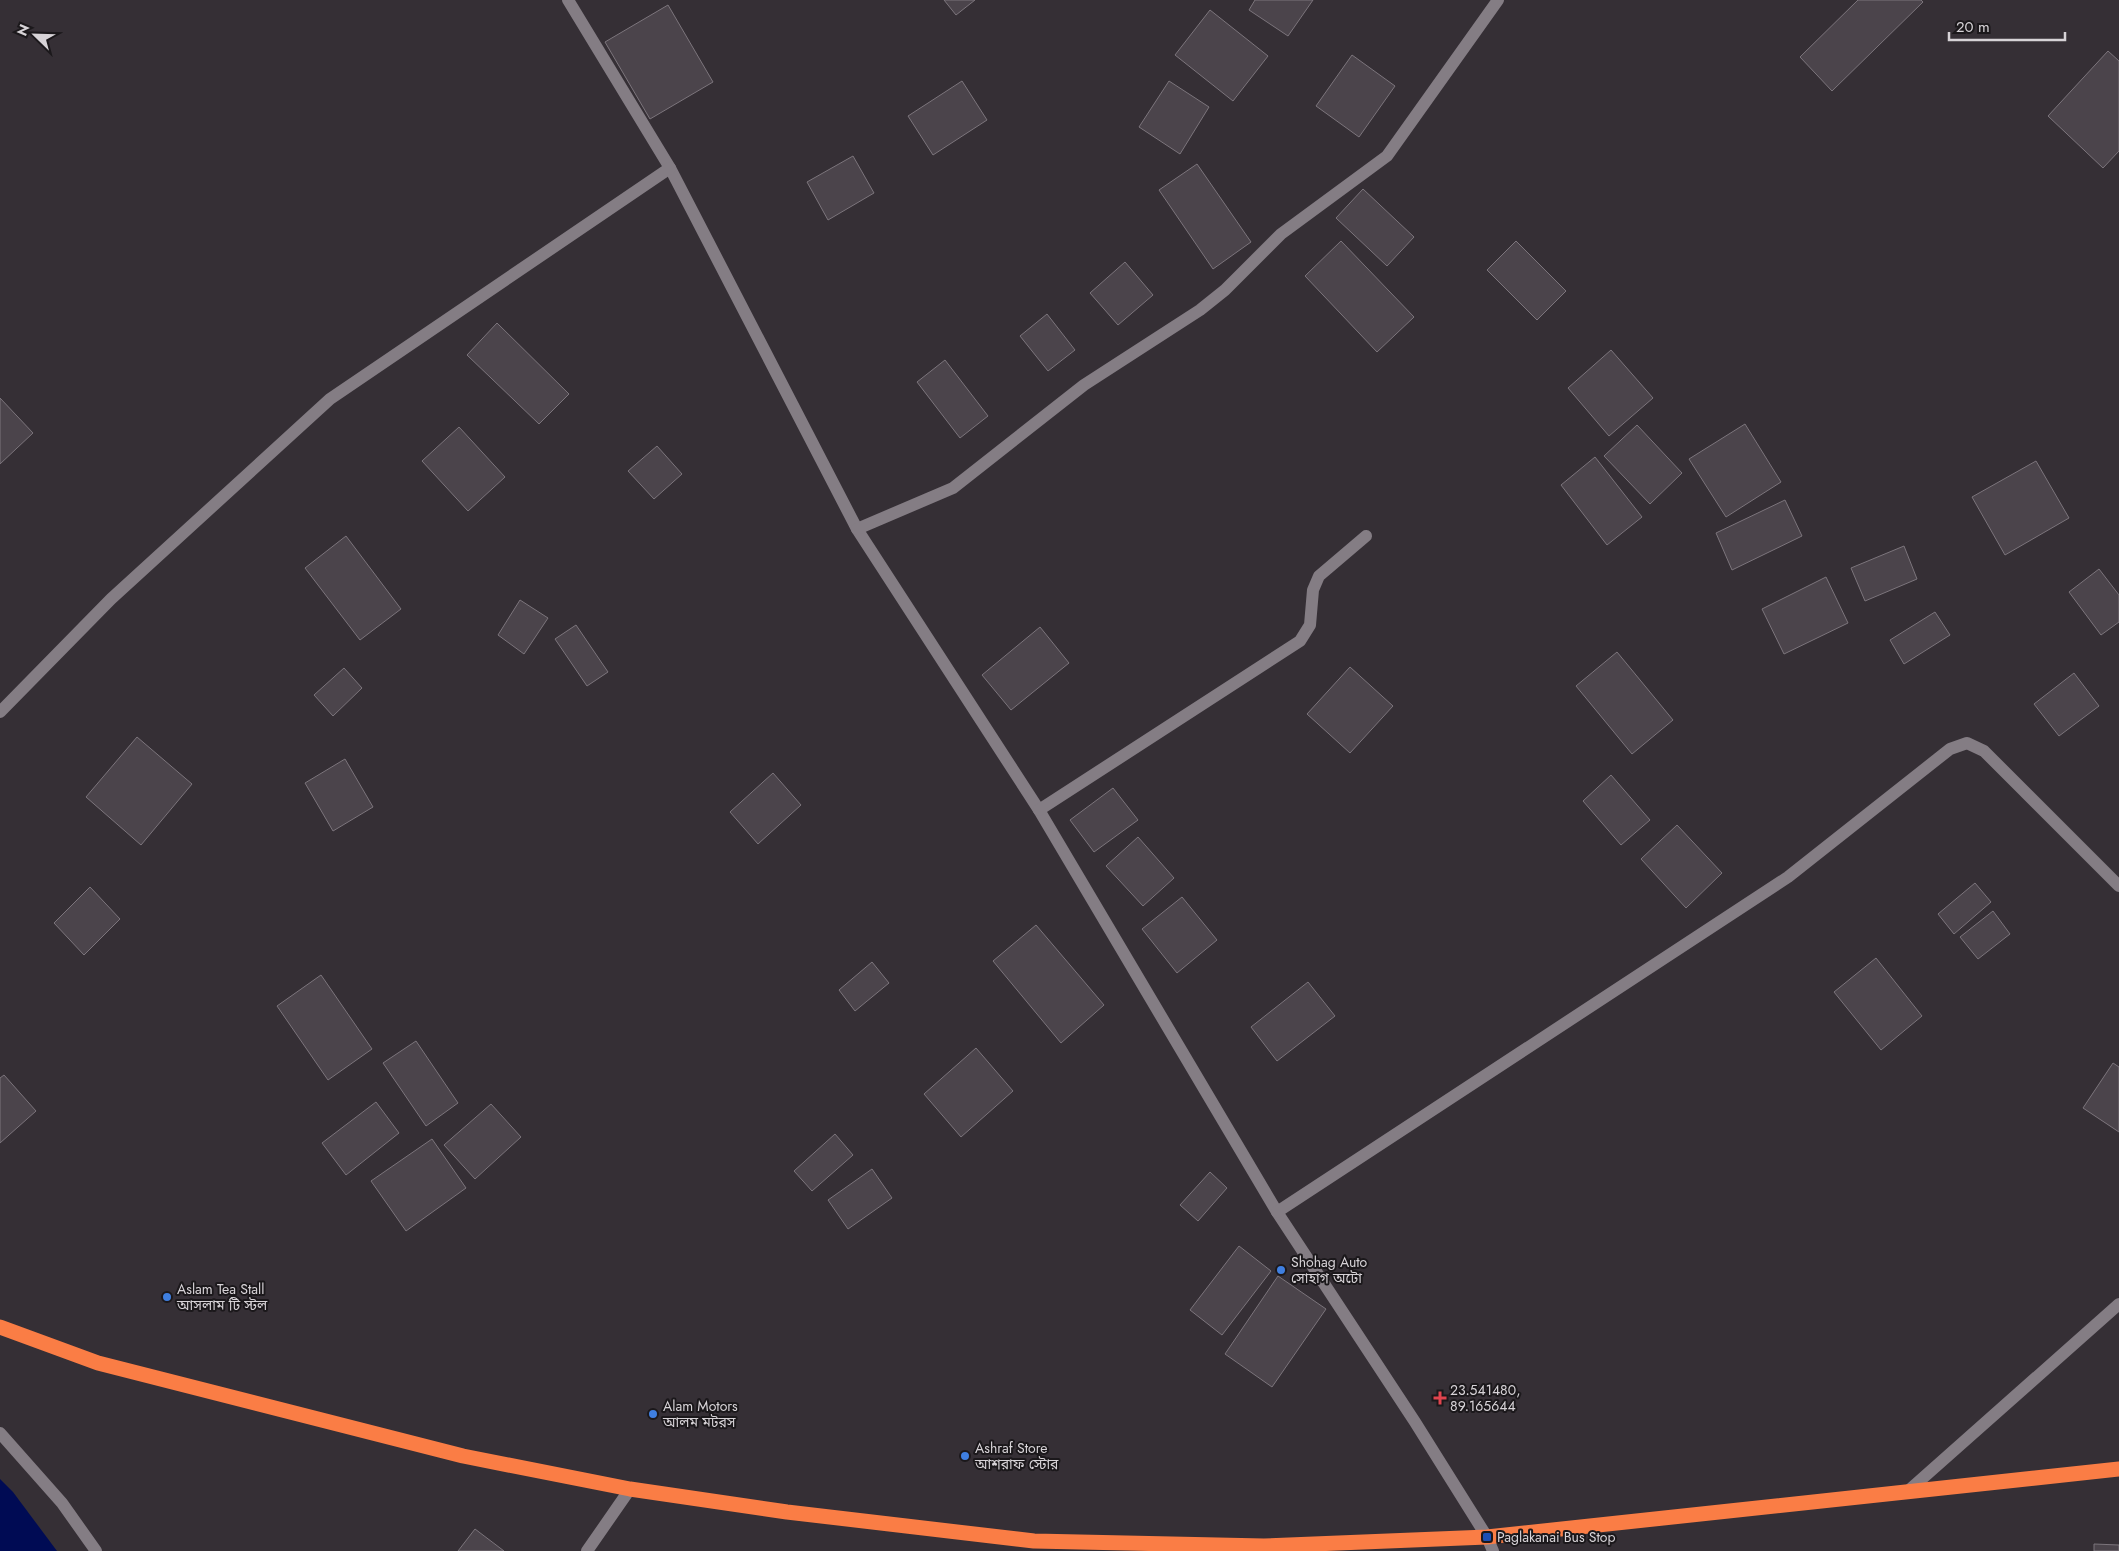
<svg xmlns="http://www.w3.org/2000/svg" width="2119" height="1551" viewBox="0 0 2119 1551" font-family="Jost,'Noto Sans Bengali',sans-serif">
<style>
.water{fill:#000b54}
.building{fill:#4b444b;stroke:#7c757c}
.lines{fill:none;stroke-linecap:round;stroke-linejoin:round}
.minor{stroke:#847d84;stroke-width:12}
.highway{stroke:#fa7d45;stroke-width:15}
.shop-dot{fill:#3f7fe0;stroke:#1b181b;stroke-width:2}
.health-dot{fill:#e0444e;stroke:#1b181b;stroke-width:2}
.transit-dot{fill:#1a4fb4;stroke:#1b181b;stroke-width:2}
.labels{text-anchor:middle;stroke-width:4;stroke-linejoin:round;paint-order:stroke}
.poi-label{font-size:14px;fill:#d7d3d7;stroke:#1b181b;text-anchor:start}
</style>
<rect width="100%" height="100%" fill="#352f35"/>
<path class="water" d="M0,1479L13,1492L57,1551H0Z"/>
<g class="building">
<path d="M944,0H975L956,15Z"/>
<path d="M1255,0H1313L1288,36L1249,10Z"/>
<path d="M1858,0H1921L1923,2L1832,91L1800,57Z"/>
<path d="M668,5L713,82L650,119L605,42Z"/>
<path d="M1210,10L1268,56L1233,101L1175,55Z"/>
<path d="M2108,51L2119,61V151L2103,168L2048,116Z"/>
<path d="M1352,55L1395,86L1359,137L1316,106Z"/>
<path d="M962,81L987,120L933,155L908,116Z"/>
<path d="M1169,81L1209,107L1180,154L1139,127Z"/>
<path d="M853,156L874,193L828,220L807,182Z"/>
<path d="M1197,164L1251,242L1213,269L1159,190Z"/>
<path d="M1363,189L1414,237L1387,266L1336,218Z"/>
<path d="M1341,241L1414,317L1377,352L1305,276Z"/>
<path d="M1516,241L1566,291L1537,320L1487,270Z"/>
<path d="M1125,262L1153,295L1118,325L1090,293Z"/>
<path d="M1047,314L1075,350L1048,371L1020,336Z"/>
<path d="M497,323L569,394L539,424L467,355Z"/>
<path d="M1611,350L1653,398L1609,436L1568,388Z"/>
<path d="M945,360L988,416L960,438L917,382Z"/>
<path d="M0,398L33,433L0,464Z"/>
<path d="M1745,424L1781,482L1726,517L1689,459Z"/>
<path d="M1637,425L1682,473L1650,504L1604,456Z"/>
<path d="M459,427L505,477L468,511L422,461Z"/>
<path d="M657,446L682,474L654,499L628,471Z"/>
<path d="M1595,457L1642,517L1607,545L1561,485Z"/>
<path d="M2036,461L2069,518L2005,555L1972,497Z"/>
<path d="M1785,500L1802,536L1732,570L1716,533Z"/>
<path d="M346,536L401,609L360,640L305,568Z"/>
<path d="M1904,546L1917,579L1865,601L1851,568Z"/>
<path d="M2099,569L2119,595V622L2101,635L2069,592Z"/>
<path d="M1826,577L1848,623L1784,654L1762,609Z"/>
<path d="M520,600L548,618L524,654L498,635Z"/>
<path d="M1935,612L1950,635L1904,664L1890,640Z"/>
<path d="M576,625L608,672L587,686L555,639Z"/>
<path d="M1040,627L1069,663L1011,710L982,675Z"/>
<path d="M1617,652L1673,720L1632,754L1576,686Z"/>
<path d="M1350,667L1393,706L1350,753L1307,714Z"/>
<path d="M344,668L362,688L333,716L314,695Z"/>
<path d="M2074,673L2099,706L2059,736L2034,704Z"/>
<path d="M137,737L192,784L141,845L86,797Z"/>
<path d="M345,759L373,807L333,831L305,783Z"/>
<path d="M773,773L801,805L758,844L730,812Z"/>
<path d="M1611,775L1650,820L1621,845L1583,801Z"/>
<path d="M1113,788L1138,820L1094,852L1070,820Z"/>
<path d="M1677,825L1722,873L1686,908L1641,859Z"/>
<path d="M1138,837L1174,878L1143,906L1106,866Z"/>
<path d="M1975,883L1991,902L1954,934L1938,914Z"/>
<path d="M90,887L120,919L84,955L54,923Z"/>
<path d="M1182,897L1217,940L1177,973L1142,929Z"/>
<path d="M1993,911L2010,934L1978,959L1960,937Z"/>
<path d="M1036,925L1104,1005L1061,1043L993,961Z"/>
<path d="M1876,958L1922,1016L1881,1050L1834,992Z"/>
<path d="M872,962L889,983L855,1011L839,990Z"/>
<path d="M321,975L372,1049L328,1080L277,1006Z"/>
<path d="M1308,982L1335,1016L1277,1061L1251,1027Z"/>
<path d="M416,1041L458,1103L426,1126L383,1063Z"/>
<path d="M976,1048L1013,1091L961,1137L924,1094Z"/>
<path d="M2113,1063L2119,1067V1132L2083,1108Z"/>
<path d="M4,1075L36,1111L0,1143V1078Z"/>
<path d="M376,1102L399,1133L346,1175L322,1143Z"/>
<path d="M491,1104L521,1137L475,1179L444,1145Z"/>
<path d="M835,1134L853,1155L812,1191L794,1171Z"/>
<path d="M432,1139L466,1188L406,1231L371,1181Z"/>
<path d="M872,1169L892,1198L848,1229L828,1200Z"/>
<path d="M1210,1172L1227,1188L1198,1221L1180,1205Z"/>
<path d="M1239,1246L1271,1271L1222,1335L1190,1310Z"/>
<path d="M1278,1276L1326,1309L1272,1387L1225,1354Z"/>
<path d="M475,1529L504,1551H458Z"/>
<path d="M2094,1544L2119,1545V1551H2094Z"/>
</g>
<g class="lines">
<g class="minor">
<path d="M568,0L670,168L857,529L1039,810L1277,1212L1415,1422L1487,1537L1493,1551"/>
<path d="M857,529L953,488L1084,385L1200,310L1225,290L1281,234L1387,156L1498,0"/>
<path d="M0,712L111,599L330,399L670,168"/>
<path d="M1039,810L1300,641L1310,625L1313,590L1319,576L1366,536"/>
<path d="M1277,1212L1788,877L1950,749L1967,743L1984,751L2119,886"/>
<path d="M0,1433L62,1503L96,1551"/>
<path d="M1907,1492L2119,1304"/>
<path d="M587,1551L630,1489"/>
</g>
<path class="highway" d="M0,1327L98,1363L463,1456L630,1489L787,1512L1034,1541L1264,1546L1487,1537L2119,1469"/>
</g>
<g class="shop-dot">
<circle cx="1281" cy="1270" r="5"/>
<circle cx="167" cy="1297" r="5"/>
<circle cx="653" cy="1414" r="5"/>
<circle cx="965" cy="1456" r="5"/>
</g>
<path class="health-dot" d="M1437.5 1390.5h5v5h5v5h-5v5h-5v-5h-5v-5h5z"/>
<rect class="transit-dot" x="1482" y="1532" width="10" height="10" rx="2.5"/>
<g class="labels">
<g class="poi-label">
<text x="1291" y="1267">Shohag Auto<tspan x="1291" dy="16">সোহাগ অটো</tspan></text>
<text x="177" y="1294">Aslam Tea Stall<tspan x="177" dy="16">আসলাম টি স্টল</tspan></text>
<text x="1450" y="1395">23.541480,<tspan x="1450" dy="16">89.165644</tspan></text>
<text x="663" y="1411">Alam Motors<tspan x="663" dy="16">আলম মটরস</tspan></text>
<text x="975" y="1453">Ashraf Store<tspan x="975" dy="16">আশরাফ স্টোর</tspan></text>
<text x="1497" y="1542">Paglakanai Bus Stop</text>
</g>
</g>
<g transform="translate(35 35) rotate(293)" stroke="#1b181b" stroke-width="4" paint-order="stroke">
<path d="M0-4L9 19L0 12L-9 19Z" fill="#d7d3d7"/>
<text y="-8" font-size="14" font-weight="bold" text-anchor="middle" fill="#d7d3d7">N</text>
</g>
<path d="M1949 32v8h116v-8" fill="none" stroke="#d7d3d7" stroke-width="2.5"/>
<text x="1956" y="32" font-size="15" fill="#d7d3d7" stroke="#1b181b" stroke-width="4" paint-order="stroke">20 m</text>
</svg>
